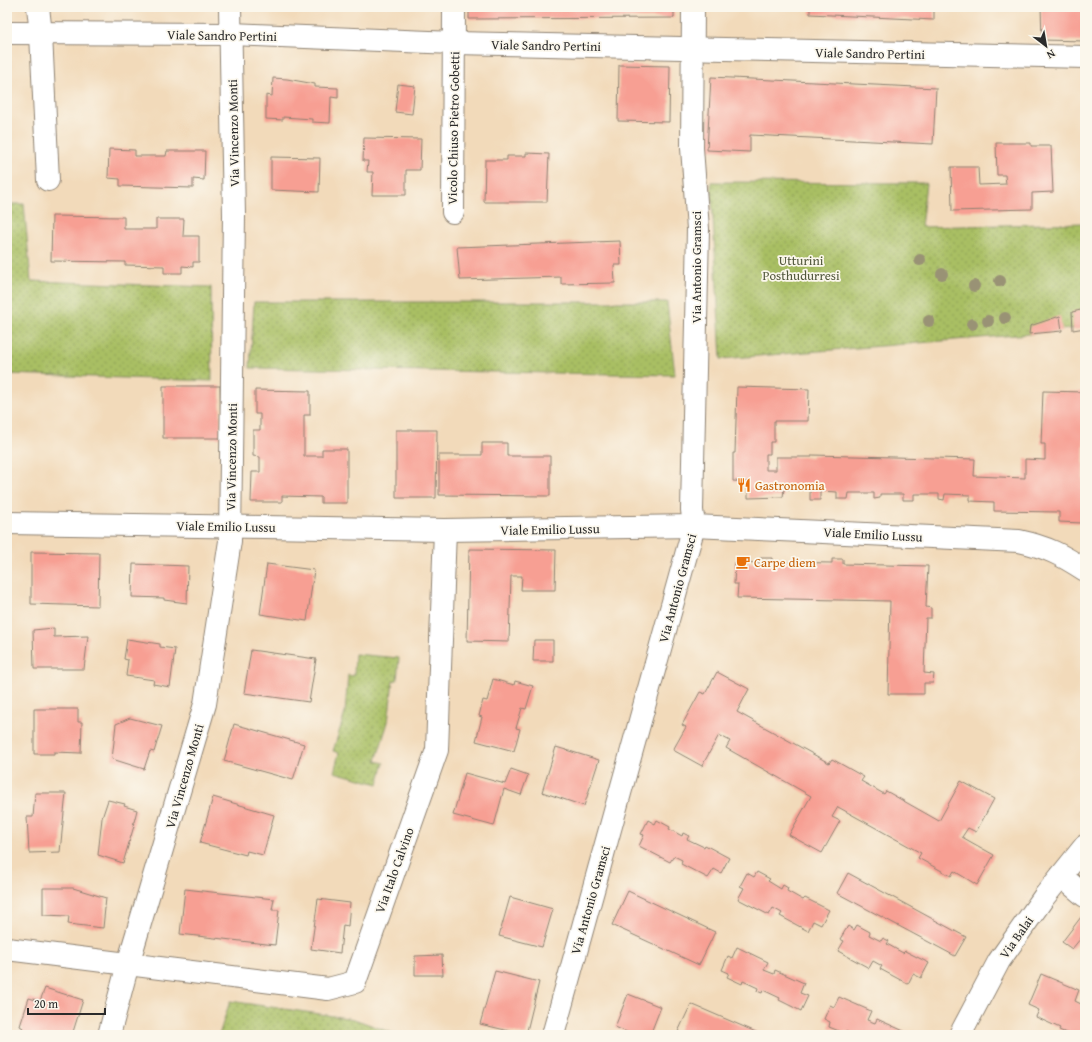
<svg xmlns="http://www.w3.org/2000/svg" width="1092" height="1042" viewBox="0 0 1092 1042" font-family="'Gentium Book Plus',serif">
<style>
.park{fill:url(#park-dots);stroke:#6a7548}
.building{fill:#f79f93}
.lines{fill:none;stroke-linecap:round;stroke-linejoin:round}
.minor-casing{stroke:#8e8272;stroke-width:24}
.minor{stroke:#fff;stroke-width:22}
.tree{fill:#999275}
.labels{text-anchor:middle;stroke-width:3.5;stroke-linejoin:round;paint-order:stroke}
.street-label{font-size:13px;fill:#2b2b2b;stroke:#fbf7ec}
.park-label{font-size:13px;fill:#51573c;stroke:#fbf7ec}
.food-label{font-size:13px;fill:#c56008;stroke:#fbf7ec;text-anchor:start}
</style>
<defs>
<pattern id="park-dots" width="8" height="8" patternUnits="userSpaceOnUse"><rect width="8" height="8" fill="#a9bf64"/><path d="M2 2h.1M6 6h.1" fill="none" stroke="#8a9b53" stroke-width="1.8" stroke-linecap="round"/></pattern>
</defs>
<rect width="100%" height="100%" fill="#fbf7ec"/>
<filter id="ink" filterUnits="userSpaceOnUse"><feTurbulence type="fractalNoise" baseFrequency=".025" numOctaves="2"/><feDisplacementMap in="SourceGraphic" scale="8" xChannelSelector="R" yChannelSelector="G"/><feConvolveMatrix kernelMatrix="1 2 1 2 8 2 1 2 1" color-interpolation-filters="sRGB"/></filter>
<filter id="wash" filterUnits="userSpaceOnUse"><feTurbulence type="fractalNoise" baseFrequency=".012" numOctaves="4" result="noise"/><feDisplacementMap in="SourceGraphic" scale="16" xChannelSelector="R" yChannelSelector="G"/><feGaussianBlur stdDeviation="0.9" result="paint"/><feColorMatrix in="noise" values="0 0 0 0 0 0 0 0 0 0 0 0 0 0 0 0 0 1.4 0 .05"/><feComposite in="paint" operator="in"/></filter>
<g filter="url(#wash)">
<rect width="100%" height="100%" fill="#f2daba"/>
<g class="park">
<path d="M711,182L926,183L921,227L1085,223V327L1029,334L721,359Z"/>
<path d="M7,204H24L31,281L211,287L212,381L7,374Z"/>
<path d="M254,302H667L675,375L250,368Z"/>
<path d="M355,654L399,658L397,680L393,681L388,722L376,761L384,763L378,784L334,772L339,753L333,751L345,713L348,675L354,676Z"/>
<path d="M230,1001L354,1019L398,1035H219Z"/>
</g>
<g id="blocks">
<g class="building">
<path d="M469,7H674V18L469,19Z"/>
<path d="M810,7H934V20L810,14Z"/>
<path d="M1041,7H1085V41L1042,40Z"/>
<path d="M619,65L670,66L669,122L618,121Z"/>
<path d="M711,77L936,88L933,144L750,135V152L707,150Z"/>
<path d="M273,78L287,79L315,84V87L338,88V98L331,97L330,123L312,122V119L283,117V120L266,119V95L272,96Z"/>
<path d="M398,84L415,86L412,114L395,112Z"/>
<path d="M364,138L421,139L420,170H406V195H372L373,172H367L368,161H363Z"/>
<path d="M996,143H1031V146H1051L1053,192L1032,193V209L952,211L951,167H978L979,185L1006,184L1005,175H997Z"/>
<path d="M109,149L135,150V156H166L167,151H205L204,180L193,179V188L120,186V179L108,178Z"/>
<path d="M526,153L549,154L547,202H484L485,160H507V156H526Z"/>
<path d="M271,157L320,158L319,192L271,190Z"/>
<path d="M52,216L124,217V229H156V219H184L183,236H199V262H193V267L182,266V273H164V266L125,265V262L51,261Z"/>
<path d="M620,241L621,265H614L615,283L561,284V277L460,280L457,247Z"/>
<path d="M1085,309V328L1073,330L1072,312Z"/>
<path d="M1060,316L1062,331L1029,334L1030,326Z"/>
<path d="M163,386H220L221,438H163Z"/>
<path d="M737,387L809,389L808,421H774V442H770V454H766V470H776V457H812V455L975,459L974,476L1025,478V459L1045,460V444H1041L1043,391L1085,392L1082,523L1059,522V512L994,511V502L970,501V495L945,494L944,500L939,499V494H914V500H903V494H880V498L874,499V493H849L848,499H837V492L820,491V500H810V489H784L783,497L748,498V482L733,481V453H735Z"/>
<path d="M255,390L310,391V415H304V456H322V449H347V503H321V497L282,496V502H251L252,472H260V457L253,456V430H260V414H255Z"/>
<path d="M396,430H437L436,498H396Z"/>
<path d="M482,443H507V456H550V496L439,495V455H482Z"/>
<path d="M469,549L556,550L555,590H521L522,576H511L509,642L467,641Z"/>
<path d="M31,552L99,553L98,606L31,604Z"/>
<path d="M760,558H772V562L832,563V559H843V564L928,566L926,607L931,608V618H926L924,673L934,674L933,683H924V694H888L890,601L737,598L738,584H734L735,562L760,563Z"/>
<path d="M133,564L188,566L187,603L164,600V598L132,597Z"/>
<path d="M267,564L314,570L307,621L260,614Z"/>
<path d="M54,628V637L88,636L84,669H34L33,630Z"/>
<path d="M127,639L160,644V647L175,649L170,687L153,684L154,680L126,676L128,660L124,659Z"/>
<path d="M534,640H553V661H533Z"/>
<path d="M251,650L316,659L309,702L244,693Z"/>
<path d="M717,672L749,689L737,712L829,763L832,759L864,777L861,781L884,794L886,791L939,821L961,781L994,799L976,832L968,828L962,837L994,855L977,885L954,871L951,876L918,858L921,853L838,807L832,817L840,821L822,853L789,835L811,796L726,748L730,741L719,735L702,766L673,750L686,727L682,725L700,692L705,694Z"/>
<path d="M493,679L514,685L515,681L533,686L526,709L522,708L516,728L520,729L514,751L476,741L482,717L479,716L483,700L487,701Z"/>
<path d="M34,709H78V722H82L81,753L54,752V754H34Z"/>
<path d="M130,718L162,726L154,752L150,751L144,769L112,759L116,724Z"/>
<path d="M234,724L304,744L293,780L224,761Z"/>
<path d="M556,747L599,760L584,806L542,792Z"/>
<path d="M511,769L528,775L521,795L504,789L494,826L453,815L465,773L505,784Z"/>
<path d="M35,793H66L60,852L29,853L27,817H33Z"/>
<path d="M213,797L274,815L263,855L247,851L246,855L200,843Z"/>
<path d="M108,800L125,804L124,806L137,810L133,826H134L123,863L98,855L102,818Z"/>
<path d="M648,820L655,824L657,820L670,827L669,829L682,836L683,833L689,836L687,839L704,847L705,845L729,858L721,873L714,869L708,878L681,864L682,860L674,856L670,862L639,846L644,835L641,834Z"/>
<path d="M757,872L770,879L768,881L781,889L783,885L788,888L787,891L803,900L805,898L829,910L821,925L813,921L808,931L780,916L782,913L773,908L769,915L738,899L744,888L740,886L747,873L754,877Z"/>
<path d="M848,873L966,937L955,956L837,893Z"/>
<path d="M43,888H73L106,898L103,928L68,924L69,916L43,915Z"/>
<path d="M185,889L274,899L272,910H279L275,945L180,934Z"/>
<path d="M628,891L715,932L699,965L612,925Z"/>
<path d="M510,897L553,909L542,947L499,936Z"/>
<path d="M318,899L350,903L348,926L343,925L340,953L311,949Z"/>
<path d="M1081,917L1085,920V933L1072,949L1062,942Z"/>
<path d="M857,925L870,932L869,935L881,941L883,938L889,941L887,944L903,953L905,951L929,963L921,978L913,974L908,984L880,969L882,966L873,961L869,968L838,951L844,941L840,939L848,926L854,930Z"/>
<path d="M737,947L768,962L764,970L774,974L775,970L804,983L800,993L808,996L801,1011L779,1000L780,998L763,990L762,993L757,991L758,988L743,981L742,984L727,977L729,973L722,970L728,956L732,958Z"/>
<path d="M442,955L443,975H415V956Z"/>
<path d="M495,971L539,982L526,1035L480,1024Z"/>
<path d="M1041,974L1079,990L1075,1001L1085,1006V1035H1071L1059,1030L1060,1028L1036,1017L1039,1010L1028,1005Z"/>
<path d="M45,988L83,1000L72,1035H21L23,1028L20,1026L29,998L40,1001Z"/>
<path d="M628,994L661,1007L650,1035H634L615,1027Z"/>
<path d="M839,997L871,1011L867,1020L875,1023L877,1019L906,1032L905,1035H854L845,1031L844,1033L829,1027L830,1022L824,1019L830,1005L834,1007Z"/>
<path d="M691,1004L763,1035H679L677,1034Z"/>
</g>
</g>
</g>
<g filter="url(#ink)">
<use href="#blocks" fill-opacity="0" stroke="#8e8272" stroke-width="1"/>
<g class="lines">
<defs>
<g id="minor">
<path d="M38,7L41,34L48,180"/>
<path d="M7,33L231,34L454,43L1085,57"/>
<path d="M453,212L454,7"/>
<path d="M7,523L445,530L694,526L1019,541C1047,547 1062,555 1085,570"/>
<path d="M1061,876L1085,896"/>
<path d="M7,949L328,989L355,982L437,750L445,530"/>
<path d="M109,1035L128,964L205,704L230,541L234,215L230,7"/>
<path d="M553,1035L694,526L692,510L698,229L692,148L693,7"/>
<path d="M960,1035L999,961L1044,897L1085,846"/>
</g>
</defs>
<use href="#minor" class="minor-casing"/>
<use href="#minor" class="minor"/>
</g>
<g class="tree">
<circle cx="920" cy="260" r="6"/>
<circle cx="942" cy="274" r="6"/>
<circle cx="1000" cy="281" r="6"/>
<circle cx="974" cy="286" r="6"/>
<circle cx="1005" cy="318" r="6"/>
<circle cx="929" cy="321" r="6"/>
<circle cx="988" cy="321" r="6"/>
<circle cx="972" cy="324" r="6"/>
</g>
</g>
<defs>
<symbol id="restaurant-bare" viewBox="-9 -9 18 18"><path d="M-5-6h1v4h1v-4h1v4h1v-4h1v5L-1.5 .5V6h-2V.5L-5-1ZM5-6V6H3V1.5H1.5Q1.5-4 5-6Z" fill="#e8710a" stroke="#fbf7ec" stroke-width="2.5" paint-order="stroke"/></symbol>
<symbol id="cafe-bare" viewBox="-9 -9 18 18"><path d="M-5.5-4.5H6V0H3Q3 3.5 0 3.5H-2.5Q-5.5 3.5-5.5 0ZM3-3.2v2h1.7v-2ZM-6 4.5H4V6H-6Z" fill="#e8710a" stroke="#fbf7ec" stroke-width="2.5" paint-order="stroke"/></symbol>
</defs>
<g fill-rule="evenodd">
<use href="#restaurant-bare" x="734" y="475" width="20" height="20"/>
<use href="#cafe-bare" x="733" y="552" width="20" height="20"/>
</g>
<g class="labels">
<g class="street-label">
<text transform="translate(222 35) rotate(1)" y="5">Viale Sandro Pertini</text>
<text transform="translate(546 45) rotate(1)" y="5">Viale Sandro Pertini</text>
<text transform="translate(870 53) rotate(1)" y="5">Viale Sandro Pertini</text>
<text transform="translate(453 128) rotate(-89)" y="5">Vicolo Chiuso Pietro Gobetti</text>
<text transform="translate(233 133) rotate(-91)" y="5">Via Vincenzo Monti</text>
<text transform="translate(696 267) rotate(-90)" y="5">Via Antonio Gramsci</text>
<text transform="translate(231 457) rotate(-89)" y="5">Via Vincenzo Monti</text>
<text transform="translate(226 526) rotate(1)" y="5">Viale Emilio Lussu</text>
<text transform="translate(550 529) rotate(-1)" y="5">Viale Emilio Lussu</text>
<text transform="translate(873 534) rotate(3)" y="5">Viale Emilio Lussu</text>
<text transform="translate(677 588) rotate(-75)" y="5">Via Antonio Gramsci</text>
<text transform="translate(184 776) rotate(-74)" y="5">Via Vincenzo Monti</text>
<text transform="translate(394 870) rotate(-70)" y="5">Via Italo Calvino</text>
<text transform="translate(590 900) rotate(-74)" y="5">Via Antonio Gramsci</text>
<text transform="translate(1016 937) rotate(-55)" y="5">Via Balai</text>
</g>
<g class="park-label">
<text x="801" y="265">Utturini<tspan x="801" dy="15">Posthudurresi</tspan></text>
</g>
<g class="food-label">
<text x="755" y="490">Gastronomia</text>
<text x="754" y="567">Carpe diem</text>
</g>
</g>
<rect width="1092" height="1042" fill="none" stroke="#fbf7ec" stroke-width="24"/>
<g transform="translate(1046 46) rotate(149)" stroke="#fbf7ec" stroke-width="3" paint-order="stroke">
<path d="M0-3L7 15L0 10L-7 15Z" fill="#2b2b2b"/>
<text y="-6" font-size="11" font-weight="bold" text-anchor="middle" fill="#2b2b2b">N</text>
</g>
<path d="M28 1008v6h77v-6" fill="none" stroke="#2b2b2b" stroke-width="2"/>
<text x="34" y="1008" font-size="12" fill="#2b2b2b" stroke="#fbf7ec" stroke-width="3" paint-order="stroke">20 m</text>
</svg>
